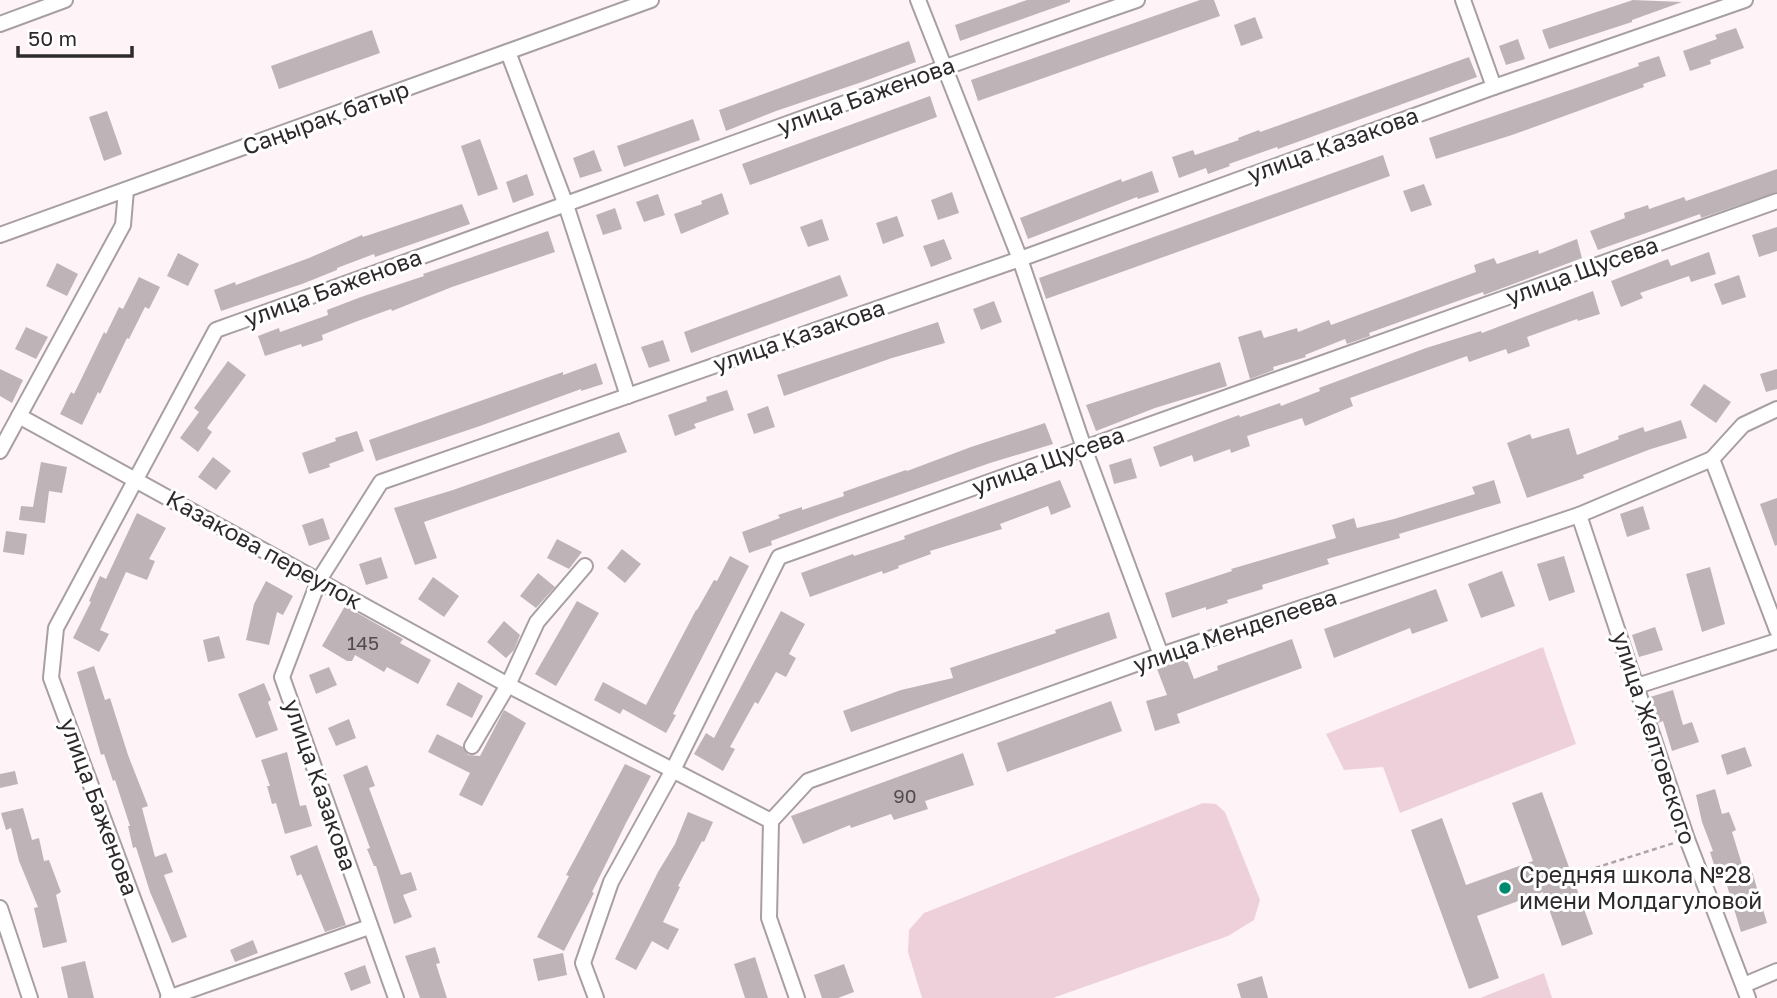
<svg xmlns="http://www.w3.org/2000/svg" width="1777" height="998" viewBox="0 0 1777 998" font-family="'Golos Text',sans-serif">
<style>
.grass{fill:#eed0db}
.building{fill:#beb4b8}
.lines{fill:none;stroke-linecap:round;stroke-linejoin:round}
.minor-casing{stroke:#a89fa2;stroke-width:18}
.path{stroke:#aca5a7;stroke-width:2.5;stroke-dasharray:5 3.5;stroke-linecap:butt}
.minor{stroke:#fff;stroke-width:14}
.poi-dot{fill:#00896f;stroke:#fff;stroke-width:2.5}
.labels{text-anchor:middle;stroke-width:6;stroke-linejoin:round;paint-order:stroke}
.number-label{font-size:19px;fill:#524c4e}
.street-label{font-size:23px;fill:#2e2a2b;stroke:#fff}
.poi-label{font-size:23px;fill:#2e2a2b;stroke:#fff;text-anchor:start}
</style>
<rect width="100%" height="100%" fill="#fef4f7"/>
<g class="grass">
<path d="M1543,647L1576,744L1400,813L1383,767L1344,770L1326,734Z"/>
<path d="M1203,803L1216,804L1225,812L1260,900L1254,920L1228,936L1053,998H922L908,952L909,930L924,913Z"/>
<path d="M1544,973L1552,998H1480Z"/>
</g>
<g class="building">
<path d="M1027,0H1070V2L960,41L955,25Z"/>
<path d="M1200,0H1214L1220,16L978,101L971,80Z"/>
<path d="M1633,0L1682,2L1632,20V22L1549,49L1542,30Z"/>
<path d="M1255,17L1263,38L1241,46L1234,25Z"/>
<path d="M1736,28L1744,48L1710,60L1711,64L1690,71L1683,51L1717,39L1715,35Z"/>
<path d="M372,30L380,53L279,89L271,66Z"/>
<path d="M1518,39L1525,59L1506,65L1499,46Z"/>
<path d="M909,41L916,62L862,82L776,111L726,131L719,110Z"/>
<path d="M1659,56L1666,76L1643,84L1644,87L1512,135L1436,159L1429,138L1579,87L1639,66L1638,63Z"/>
<path d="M1469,57L1477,77L1278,149L1277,147L1229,164L1230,166L1208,174L1206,168L1179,178L1172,157L1193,150L1195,155L1239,140L1238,138L1259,130L1260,132Z"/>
<path d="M930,96L937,117L750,185L742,164Z"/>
<path d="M107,111L122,154L104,161L89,117Z"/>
<path d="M693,119L700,140L624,167L617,146Z"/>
<path d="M480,139L498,189L478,196L461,146Z"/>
<path d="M594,150L602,171L580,178L573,158Z"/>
<path d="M1383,155L1390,176L1046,299L1039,278Z"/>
<path d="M1777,169V192L1701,218L1700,214L1598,250L1590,231L1625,218L1624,213L1648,205L1649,209L1684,197L1686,201Z"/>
<path d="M1152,171L1159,192L1138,199L1137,197L1028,239L1020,218L1121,179L1122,182Z"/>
<path d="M527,174L534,195L513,203L506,182Z"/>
<path d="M1424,184L1432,205L1411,212L1403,191Z"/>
<path d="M952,192L959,213L938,220L931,200Z"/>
<path d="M722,193L729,214L681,234L674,214L702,204L701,201Z"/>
<path d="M658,194L665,215L644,222L636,202Z"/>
<path d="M462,204L470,224L375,257L374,254L337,268V270L302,284L221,311L214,290L235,282L236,285L309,258L362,235L363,237Z"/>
<path d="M615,208L622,229L603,235L596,215Z"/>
<path d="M897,216L904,236L883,244L876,223Z"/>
<path d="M822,219L829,240L808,247L800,227Z"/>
<path d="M1777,227V251L1759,257L1752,235Z"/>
<path d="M548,231L555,252L452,287L392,311L391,309L355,322L322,335L323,340L302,347L301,344L265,356L258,336L279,328L280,332L328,315L327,310L361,297L424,276L423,274L458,262Z"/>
<path d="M944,239L952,259L931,267L923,246Z"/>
<path d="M1577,239L1582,258L1484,295L1483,292L1441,307L1369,333L1370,336L1347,344L1345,339L1305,355L1306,357L1273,367L1274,370L1250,379L1238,337L1261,330L1264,338L1297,328L1298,332L1329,320L1331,325L1476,272L1474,265L1494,258L1497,264L1538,250L1539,254Z"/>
<path d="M1709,252L1716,274L1691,282L1689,276L1640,293L1643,298L1621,307L1611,281L1668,259L1671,266Z"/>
<path d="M178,253L199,264L188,286L167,276Z"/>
<path d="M57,263L78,274L67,296L46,286Z"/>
<path d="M840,275L848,296L691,353L684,332Z"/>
<path d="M1739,275L1746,297L1722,305L1714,284Z"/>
<path d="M139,277L160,287L149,309L145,307L129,339L127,338L100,394L98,392L82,425L60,414L71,392L74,394L104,332L106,334L119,307L123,309Z"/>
<path d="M1593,291L1600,314L1578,321L1577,319L1527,337L1530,346L1508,354L1506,349L1469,362L1467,356L1350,398L1353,406L1305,426L1302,418L1247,436L1250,446L1231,453L1230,449L1194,462L1192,455L1160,467L1153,447L1239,415L1240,417L1280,403L1281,406L1320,391L1319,388L1426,348L1481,331L1482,333Z"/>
<path d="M994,301L1002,322L981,330L973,309Z"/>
<path d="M938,322L945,343L892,358L784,396L777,375Z"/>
<path d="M26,327L48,337L36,359L15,349Z"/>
<path d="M663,340L670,361L649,368L641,347Z"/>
<path d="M228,361L246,375L207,428L212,432L198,452L180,438L199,412L194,408Z"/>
<path d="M1220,362L1227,386L1155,408L1096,431L1086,405Z"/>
<path d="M596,363L603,384L581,391V389L480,426L376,461L369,440L563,372V375Z"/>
<path d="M0,369L23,380L12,403L0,396Z"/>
<path d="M1777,369V389L1766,392L1760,374Z"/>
<path d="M1704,384L1731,402L1716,423L1690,405Z"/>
<path d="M727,390L734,410L694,424L696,428L675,436L668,415L707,401L706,397Z"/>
<path d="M768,406L775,427L754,434L747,414Z"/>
<path d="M1681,420L1687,438L1651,449L1583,475L1584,478L1527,498L1507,443L1530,434L1532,439L1569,428L1577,455L1619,439L1618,436L1643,427L1645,432Z"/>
<path d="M1045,423L1053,444L990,463L839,516L771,541L772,545L749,553L742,532L780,518L778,515L802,507V510L844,496L843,492L883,478L906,470L907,471L971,447Z"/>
<path d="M357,431L364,451L329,464L330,467L309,474L302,453L336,441L335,438Z"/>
<path d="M619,432L627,452L424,522L437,558L415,565L394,508L453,490Z"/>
<path d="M213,457L231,471L216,490L198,477Z"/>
<path d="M1131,458L1137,478L1114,484L1109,465Z"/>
<path d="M41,462L67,467L62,493L49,491L45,523L19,520L21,506L33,507Z"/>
<path d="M1060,480L1071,507L1051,515L1048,506L1000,524L1002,529L930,551L931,554L898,566L899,568L883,574L882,571L810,597L801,573L853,554L854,556L905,539L904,536Z"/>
<path d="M1494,480L1501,503L1399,534L1400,538L1327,559L1329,564L1262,585L1263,589L1227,600L1228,603L1206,610V607L1172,618L1165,593L1232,571L1231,569L1336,538L1332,525L1354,518L1357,528L1394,519L1475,494L1472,487Z"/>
<path d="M1777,498V545L1775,546L1760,504Z"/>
<path d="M1643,506L1650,529L1627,537L1620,514Z"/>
<path d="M137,513L166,528L149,559L155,561L147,580L126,572L100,630L109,634L99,652L73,638L91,602L89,601L100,576L106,579Z"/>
<path d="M323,518L330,539L309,546L302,525Z"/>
<path d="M6,531L27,534L24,555L3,552Z"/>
<path d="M557,539L582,552L569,569L547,558Z"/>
<path d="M622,549L641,564L625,583L607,568Z"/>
<path d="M730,556L749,566L673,714L676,715L666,733L623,709L620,714L594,700L603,682L646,705L696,610H697L714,580L717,581Z"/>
<path d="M1564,556L1575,592L1549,601L1537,564Z"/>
<path d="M381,557L388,578L366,585L359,564Z"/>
<path d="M1710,567L1725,624L1702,632L1686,574Z"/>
<path d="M1502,571L1515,606L1481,618L1468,584Z"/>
<path d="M538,573L555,587L536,608L520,596Z"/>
<path d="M433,577L459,596L444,617L418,599Z"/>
<path d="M266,581L293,596L283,615L277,612L269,645L246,640L254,604Z"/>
<path d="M1436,589L1448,621L1412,634L1410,628L1334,658L1324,629Z"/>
<path d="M577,601L599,613L556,686L535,674Z"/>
<path d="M345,606L403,639L400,643L431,660L418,684L387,667L384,672L355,655L352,661H347L322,646Z"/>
<path d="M781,611L805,624L789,654L796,658L786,677L776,672L758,704L755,702L730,747L735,749L723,771L694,754L706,733L714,738Z"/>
<path d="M1109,612L1117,638L851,732L843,711L901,690L953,678L950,668L1056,633L1055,630Z"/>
<path d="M504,621L520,635L514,650L506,658L487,642Z"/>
<path d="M1655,627L1663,650L1639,657L1632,635Z"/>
<path d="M219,636L225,658L208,662L203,640Z"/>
<path d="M1292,639L1302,668L1177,714L1180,723L1155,731L1146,701L1167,695L1157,669L1186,658L1194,679L1218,670L1217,666Z"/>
<path d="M94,666L105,700L110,698L128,755L148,806L142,808L155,857L166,853L173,872L164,875L187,937L172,943L150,892L136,847L133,848L128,826H130L115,780L113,781L104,754L101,755L77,672Z"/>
<path d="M329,667L337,685L316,694L309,675Z"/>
<path d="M458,682L483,696L472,718L446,705Z"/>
<path d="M264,683L271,700L268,702L278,730L256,738L238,694Z"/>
<path d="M1673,690L1683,725L1692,722L1699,742L1672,751L1663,721L1658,723L1650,697Z"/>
<path d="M1111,701L1122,731L1007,772L997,743Z"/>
<path d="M504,710L526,723L482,806L459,795L470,773L428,752L437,734L463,747L468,755L480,756Z"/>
<path d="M349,719L356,738L336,746L328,728Z"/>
<path d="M1745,747L1752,766L1727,775L1721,755Z"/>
<path d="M287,752L300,806L306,805L312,826L285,834L276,803L272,804L267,786H270L261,760Z"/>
<path d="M963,753L974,785L925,801L928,809L894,820L891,814L851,828L850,825L803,844L791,816Z"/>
<path d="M625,764L651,776L626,823L592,892L594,893L564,951L537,937L569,876L566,875L579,851Z"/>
<path d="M367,765L375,786L369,788L401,875L411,872L417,890L403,895L412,917L394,924L376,866H374L367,849L370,848L343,775Z"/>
<path d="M15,771L18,784L0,788V774Z"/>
<path d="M1715,789L1722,814L1729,812L1736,830L1732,832L1745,874L1752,871L1767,923L1741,932L1722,869L1716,871L1710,852L1713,851L1702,822L1696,795Z"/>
<path d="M1542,792L1593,934L1562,946L1543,892L1477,916L1499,978L1469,989L1411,830L1442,818L1466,885L1533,861L1512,803Z"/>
<path d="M23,808L32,840L39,838L44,861L49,860L61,892L56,895L67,942L43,948L34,908L38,907L19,861L11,828L6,830L1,813Z"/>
<path d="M688,812L713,822L704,842L702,841L678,886L680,887L663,922L679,929L668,950L652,941L636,970L615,959L658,872L675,844Z"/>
<path d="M317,845L346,925L325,932L301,874L297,876L290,856Z"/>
<path d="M253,940L258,953L235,962L230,950Z"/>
<path d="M435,947L440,963L436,964L447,998H420L405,956Z"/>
<path d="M563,953L567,975L538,981L533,959Z"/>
<path d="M755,957L768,998H745L734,964Z"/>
<path d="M85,961L94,998H68L61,967Z"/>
<path d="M844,964L854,992L838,998H822L814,975Z"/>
<path d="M365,965L371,983L351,991L344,973Z"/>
<path d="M1262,976L1268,998H1241L1237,984Z"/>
</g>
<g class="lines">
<defs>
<g id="minor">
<path d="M918,0L1020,259L1084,448L1161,655"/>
<path d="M1463,0L1494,87"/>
<path d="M0,24L65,0"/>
<path d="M508,52L566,205L628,396"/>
<path d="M0,235L651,0"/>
<path d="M19,416L508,685L771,821"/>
<path d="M0,451L123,225L126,190"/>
<path d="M1712,459L1743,425L1777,409"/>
<path d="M1579,515L1687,839L1748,998"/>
<path d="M1637,686L1777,641"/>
<path d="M472,746L508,685L537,622L585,566"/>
<path d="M0,908L30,998"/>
<path d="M1744,985L1777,971"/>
<path d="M168,998L369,927"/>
<path d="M170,998L51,678L56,628L216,330C524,221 829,106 1137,0"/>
<path d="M396,998L282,677L319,580L381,482L1020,259L1494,87L1745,0"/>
<path d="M596,998L583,963L611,882L673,770L779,557L1777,201"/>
<path d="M797,998L769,918L771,821L808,781L1161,655L1579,515L1712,459L1777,630"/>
</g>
</defs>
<use href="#minor" class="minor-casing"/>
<path class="path" d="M1579,873L1674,843"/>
<use href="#minor" class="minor"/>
</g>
<circle class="poi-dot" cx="1505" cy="888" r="7"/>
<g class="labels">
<g class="number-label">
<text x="363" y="650">145</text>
<text x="905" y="803">90</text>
</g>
<g class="street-label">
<text transform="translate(866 96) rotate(-20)" y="8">улица Баженова</text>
<text transform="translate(326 118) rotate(-20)" y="8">Саңырақ батыр</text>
<text transform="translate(1333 145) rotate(-20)" y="8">улица Казакова</text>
<text transform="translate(1582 271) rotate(-20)" y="8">улица Щусева</text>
<text transform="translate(333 288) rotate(-20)" y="8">улица Баженова</text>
<text transform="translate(799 336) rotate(-19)" y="8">улица Казакова</text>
<text transform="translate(1048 461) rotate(-20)" y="8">улица Щусева</text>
<text transform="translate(264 550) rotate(29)" y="8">Казакова переулок</text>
<text transform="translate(1235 631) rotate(-19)" y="8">улица Менделеева</text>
<text transform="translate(1654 738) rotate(72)" y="8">улица Желтовского</text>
<text transform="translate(320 785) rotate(71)" y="8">улица Казакова</text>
<text transform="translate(99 807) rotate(70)" y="8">улица Баженова</text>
</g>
<g class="poi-label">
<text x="1519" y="883">Средняя школа №28<tspan x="1519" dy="26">имени Молдагуловой</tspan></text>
</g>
</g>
<path d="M18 46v10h114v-10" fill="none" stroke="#2e2a2b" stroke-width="3.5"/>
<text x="28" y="46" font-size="21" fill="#2e2a2b" stroke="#ffffff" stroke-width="5" paint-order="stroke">50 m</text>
</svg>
